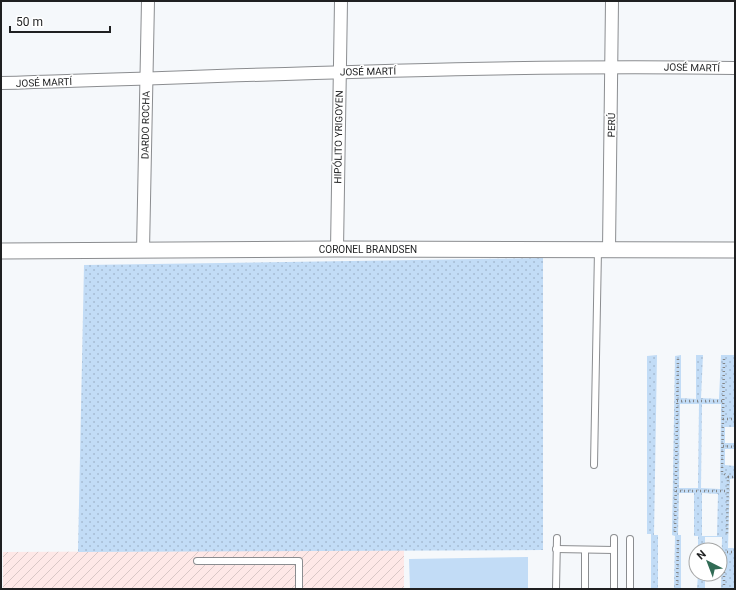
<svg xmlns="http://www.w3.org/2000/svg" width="736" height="590" viewBox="0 0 736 590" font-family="Roboto,sans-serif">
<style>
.industrial{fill:url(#industrial-furrows)}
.grass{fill:url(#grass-dots);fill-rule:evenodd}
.garden{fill:#c2dcf6}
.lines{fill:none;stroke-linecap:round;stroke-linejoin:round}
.service-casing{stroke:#8b8d90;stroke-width:8}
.minor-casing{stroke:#8b8d90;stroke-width:14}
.tertiary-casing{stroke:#8b8d90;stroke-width:17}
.path{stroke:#838587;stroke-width:2.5;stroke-dasharray:1 3;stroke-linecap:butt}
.service{stroke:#fff;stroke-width:6}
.minor{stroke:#fff;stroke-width:12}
.tertiary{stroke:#fff;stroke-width:15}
.labels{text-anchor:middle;stroke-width:3;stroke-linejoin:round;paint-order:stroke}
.street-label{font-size:10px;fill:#1f2021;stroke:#fff}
</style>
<defs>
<pattern id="industrial-furrows" width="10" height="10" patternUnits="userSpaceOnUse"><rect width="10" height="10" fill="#fee8e7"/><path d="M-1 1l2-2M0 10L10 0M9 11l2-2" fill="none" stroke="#d9c7c6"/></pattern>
<pattern id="grass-dots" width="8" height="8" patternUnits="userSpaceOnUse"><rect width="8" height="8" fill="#c2dcf6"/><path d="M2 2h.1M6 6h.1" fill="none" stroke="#a6bcd3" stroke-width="1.8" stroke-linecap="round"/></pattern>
</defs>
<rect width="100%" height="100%" fill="#f5f8fb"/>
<path class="industrial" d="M404,550V589H3V552Z"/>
<g class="grass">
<path d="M543,258V550L78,552L84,265Z"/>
<path d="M657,355L654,535H658V589H651V534H647V356Z"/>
<path d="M681,355V398L696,399V355H703L701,398L719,399L721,355H735V427H725V443H735V449H725V465L735,466V478L730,479L728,548H735V589H721L722,537H705V550H698V536H694V493H679L678,535H681V589H674L675,536L672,535L675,356ZM680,404H699L698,488H679ZM702,404H721L720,489L701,488ZM702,493L718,494L717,536H702Z"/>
<path d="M698,574H705V589H697Z"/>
</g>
<path class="garden" d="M528,557V589H410L409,559Z"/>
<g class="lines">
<defs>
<g id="service">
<path d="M594,465L598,250"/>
<path d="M614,538V589"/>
<path d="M556,549L614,550"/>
<path d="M585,550V589"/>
<path d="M197,561H299V589"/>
<path d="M556,589L557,538"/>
<path d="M630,589V539"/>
</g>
<g id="minor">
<path d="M1,83C246,76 490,64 735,68"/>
<path d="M337,249L341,1"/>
<path d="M609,249L612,1"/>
<path d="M143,250L148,1"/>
</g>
<path id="tertiary" d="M1,251L337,249L735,250"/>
</defs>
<use href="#service" class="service-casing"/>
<use href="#minor" class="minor-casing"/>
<use href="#tertiary" class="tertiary-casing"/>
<g class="path">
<path d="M724,359L722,472L728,477L727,534"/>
<path d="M677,401H723"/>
<path d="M723,419H735"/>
<path d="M723,446L735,447"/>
<path d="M728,477H735"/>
<path d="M676,491H728"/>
<path d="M675,532L678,359"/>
<path d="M677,589L678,539"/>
<path d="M724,589V552H735"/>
</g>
<use href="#service" class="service"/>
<use href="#minor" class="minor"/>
<use href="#tertiary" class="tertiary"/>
</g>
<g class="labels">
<g class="street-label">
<text transform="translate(692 67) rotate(1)" y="4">JOSÉ MARTÍ</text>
<text transform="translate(368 71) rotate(-1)" y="4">JOSÉ MARTÍ</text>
<text transform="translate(44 82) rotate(-2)" y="4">JOSÉ MARTÍ</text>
<text transform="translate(145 125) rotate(-89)" y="4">DARDO ROCHA</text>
<text transform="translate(611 125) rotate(-89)" y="4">PERÚ</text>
<text transform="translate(338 137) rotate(-89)" y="4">HIPÓLITO YRIGOYEN</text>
<text x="368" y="253">CORONEL BRANDSEN</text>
</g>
</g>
<rect width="736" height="590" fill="none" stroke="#1f2021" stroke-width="4"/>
<g transform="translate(708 562) rotate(318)"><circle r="19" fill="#ffffff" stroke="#a5a6a6"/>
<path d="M0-3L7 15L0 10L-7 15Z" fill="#316b55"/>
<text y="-6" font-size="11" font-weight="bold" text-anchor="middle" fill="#1f2021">N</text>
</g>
<path d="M10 26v6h100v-6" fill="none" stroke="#1f2021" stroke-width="2"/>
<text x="16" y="26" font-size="12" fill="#1f2021" stroke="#ffffff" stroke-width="3" paint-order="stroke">50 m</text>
</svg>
